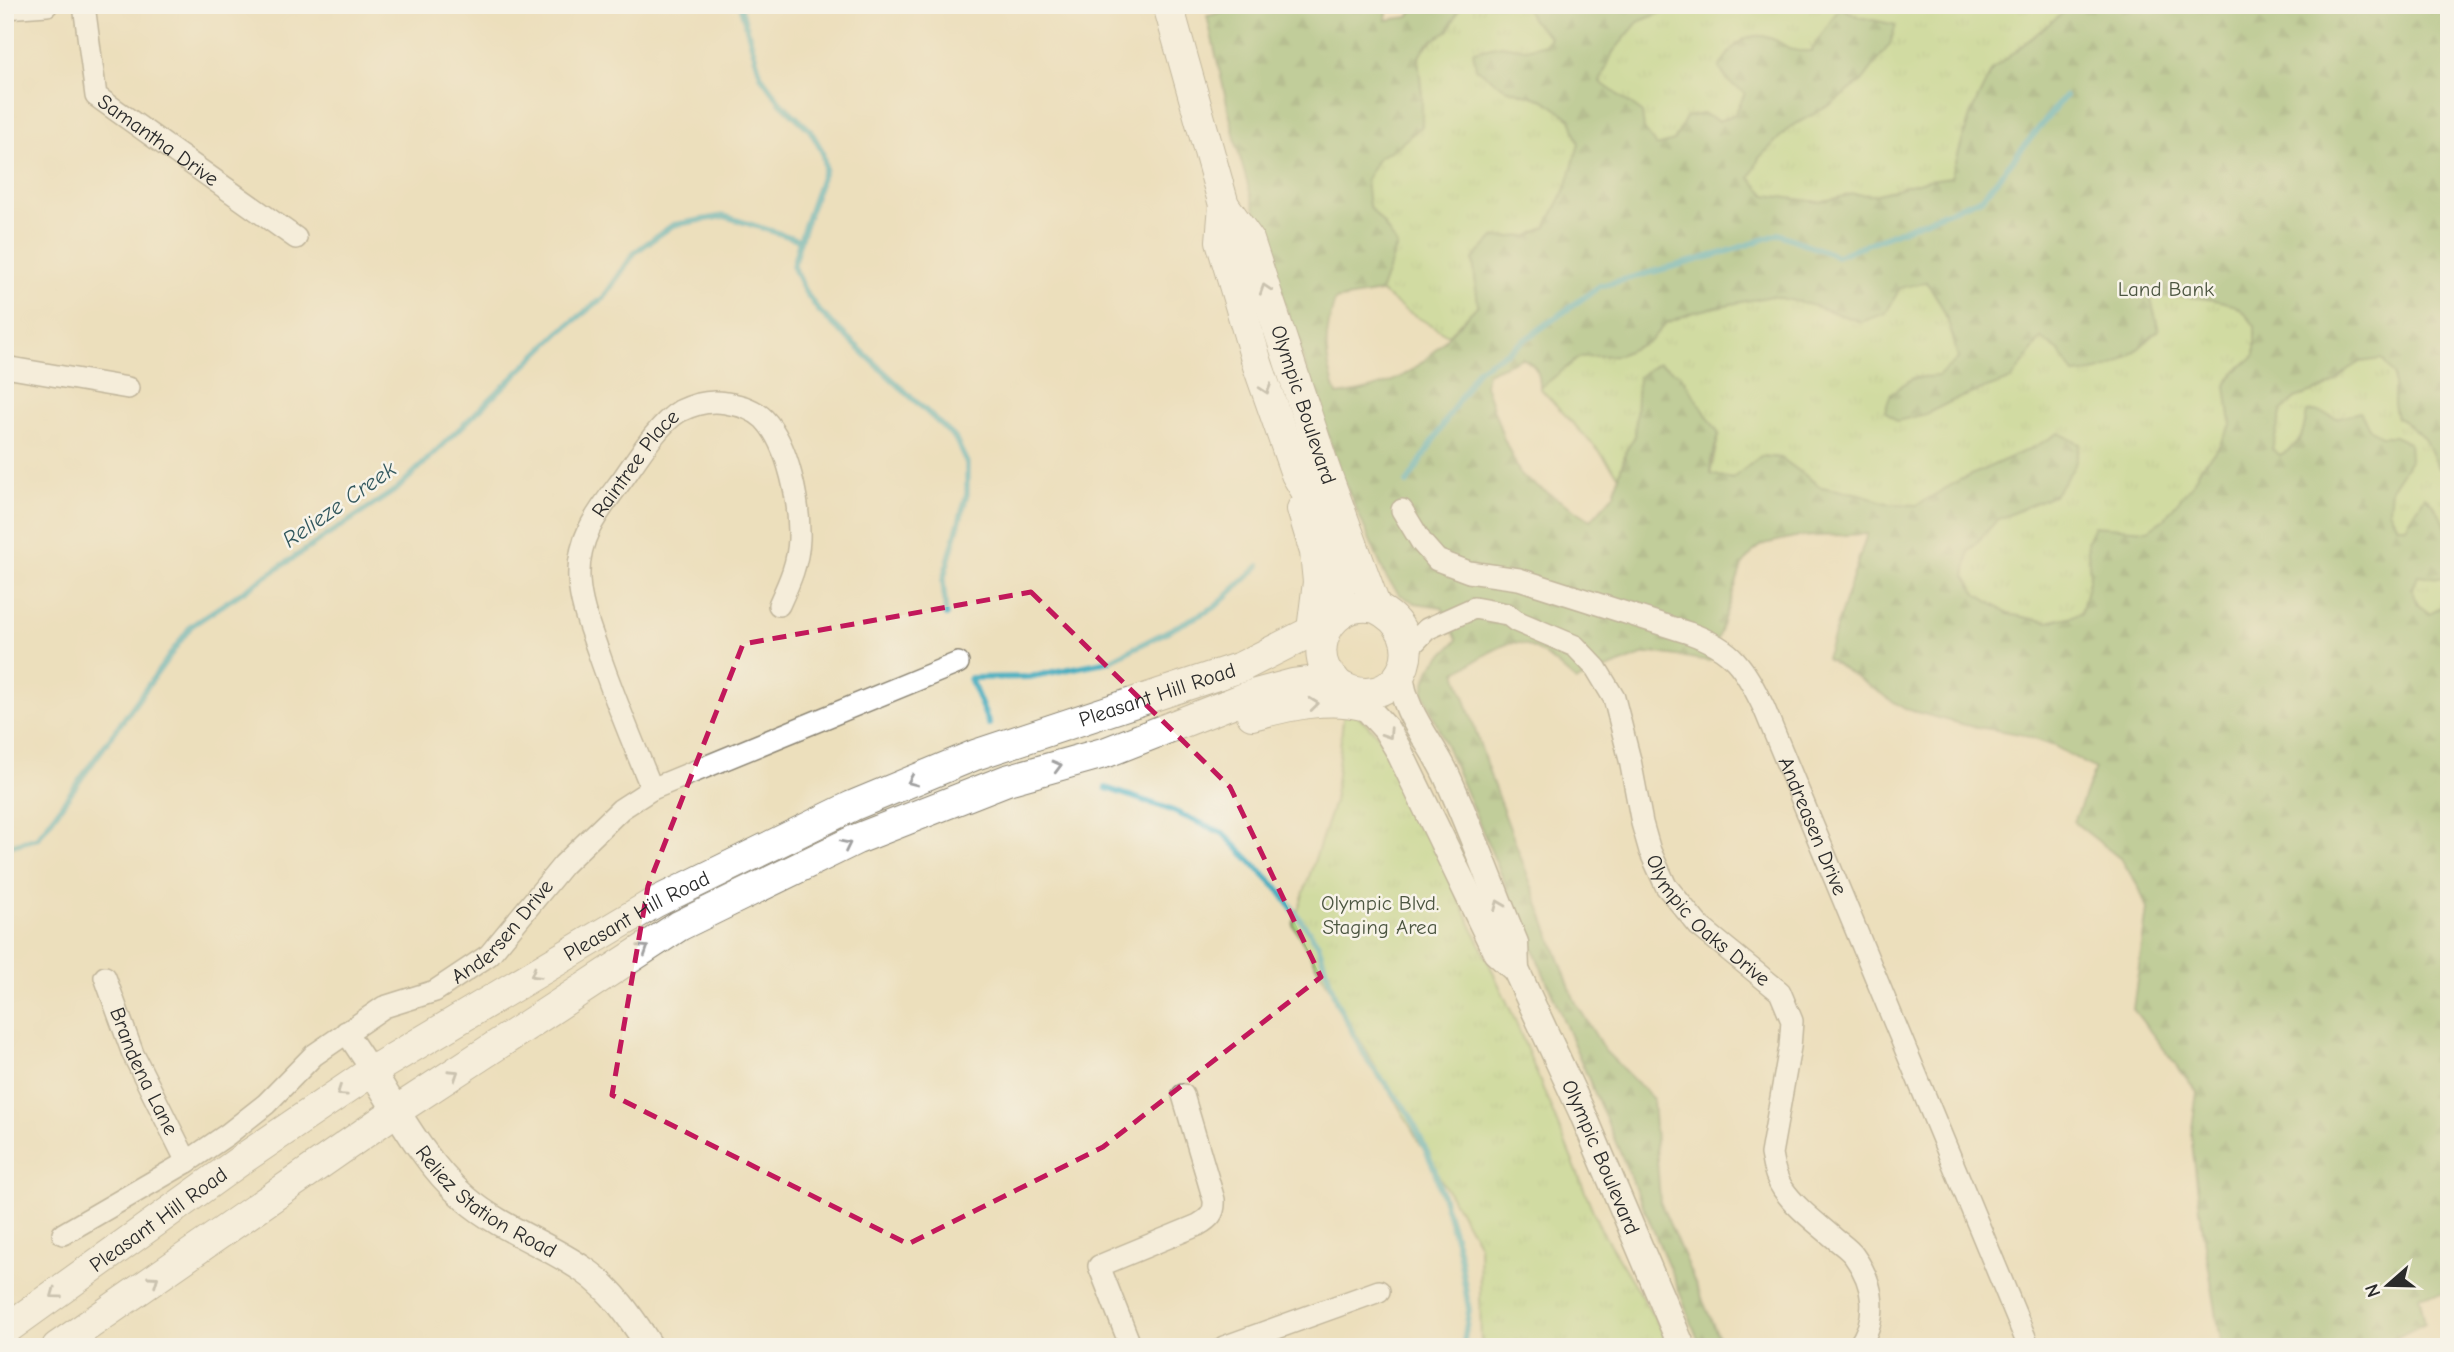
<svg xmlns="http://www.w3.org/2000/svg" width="2454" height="1352" viewBox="0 0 2454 1352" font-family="'Comic Neue',sans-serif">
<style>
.grass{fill:url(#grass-tufts);stroke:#6e8257;stroke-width:2}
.forest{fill:url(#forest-firs);stroke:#5c724e;stroke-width:2;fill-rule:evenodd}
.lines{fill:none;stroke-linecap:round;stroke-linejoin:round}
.stream{stroke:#3fabbe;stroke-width:6}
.minor-casing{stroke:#8c8574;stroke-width:24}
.tertiary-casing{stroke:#8c8574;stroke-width:29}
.secondary-casing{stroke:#8c8574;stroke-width:32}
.minor{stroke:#fff;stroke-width:21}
.tertiary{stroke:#fff;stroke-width:26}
.secondary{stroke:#fff;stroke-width:30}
.oneway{stroke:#a0a0a0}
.marked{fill:none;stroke:#c2185b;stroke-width:5;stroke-dasharray:14 9;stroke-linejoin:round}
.labels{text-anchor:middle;stroke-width:5;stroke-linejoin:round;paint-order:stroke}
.street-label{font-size:21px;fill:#2b2b2b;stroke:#f7f3e8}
.park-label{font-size:21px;fill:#4c5641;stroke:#f7f3e8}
.water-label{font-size:23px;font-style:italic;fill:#32585e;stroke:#f7f3e8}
</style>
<defs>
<pattern id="grass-tufts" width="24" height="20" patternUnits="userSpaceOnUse" patternTransform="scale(1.75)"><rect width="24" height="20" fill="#b0d883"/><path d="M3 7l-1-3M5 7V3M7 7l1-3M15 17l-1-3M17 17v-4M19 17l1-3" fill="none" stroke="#98ba71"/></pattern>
<pattern id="forest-firs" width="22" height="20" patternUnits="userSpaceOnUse" patternTransform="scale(1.75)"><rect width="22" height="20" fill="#8cb871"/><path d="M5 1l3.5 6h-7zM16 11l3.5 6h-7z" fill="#73965d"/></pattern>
</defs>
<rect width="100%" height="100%" fill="#f7f3e8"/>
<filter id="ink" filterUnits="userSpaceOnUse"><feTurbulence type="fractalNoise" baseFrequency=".0143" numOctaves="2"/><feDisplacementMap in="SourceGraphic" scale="14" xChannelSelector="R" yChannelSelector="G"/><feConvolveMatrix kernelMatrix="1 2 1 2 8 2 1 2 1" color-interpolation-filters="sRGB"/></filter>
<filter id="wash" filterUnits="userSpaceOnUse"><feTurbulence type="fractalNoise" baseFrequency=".00686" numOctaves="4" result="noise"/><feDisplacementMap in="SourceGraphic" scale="28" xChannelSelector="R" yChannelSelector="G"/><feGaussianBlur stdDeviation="1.57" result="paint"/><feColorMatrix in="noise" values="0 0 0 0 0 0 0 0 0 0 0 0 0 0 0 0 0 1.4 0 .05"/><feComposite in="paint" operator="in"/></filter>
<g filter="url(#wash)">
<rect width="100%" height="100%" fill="#ecdfbc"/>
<g class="grass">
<path d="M1455,5H2449V530L2427,576L2449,579V603L2430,614L2418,605L2416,599L2090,562V576L2081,614L2048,622L2008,614L1977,594L1965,576L1969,551L1992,525L1917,505L1890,504L1860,494L1821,487L1781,458L1761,456L1732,479L1710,475L1719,434L1639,390L1635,436L1626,451L1619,476L1598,450L1540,388L1570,364L1461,322L1448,335L1405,310L1380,291L1368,287L1364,157L1419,66C1417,49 1428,47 1436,37C1444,28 1449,15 1455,5Z"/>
<path d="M1344,710L1356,714L1377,734L1403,778L1512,1013L1600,1228L1672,1347H1481L1479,1245L1293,925L1334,802Z"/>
</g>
<path class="forest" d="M1253,5H1388L1386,20L1408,17L1416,5H1461L1449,30L1427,44L1418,58L1422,95V126L1398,146L1378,158L1366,180L1369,206L1383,223L1397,246L1380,292L1335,300C1323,339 1324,357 1337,395C1364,392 1398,383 1420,364C1440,347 1459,324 1478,305L1473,259L1493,238L1529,236L1546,227L1566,188L1579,144L1571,119L1544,100L1505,88L1476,68L1473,51L1501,45L1526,49L1545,44L1550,37L1532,20L1524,5H1679L1638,22L1613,52L1600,82L1642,112L1644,129L1656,146L1674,141L1686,117L1703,114L1719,121L1735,114L1745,93L1730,83L1719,68C1730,49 1745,29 1770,38C1791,45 1782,52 1811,51L1840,7L1859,17L1896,25L1890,44L1862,81L1832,104L1790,127L1759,158L1750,178L1766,195L1819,202L1853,194L1874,195L1928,180L1951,177L1971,113L1992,70L2072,5H2449V475C2433,469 2432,451 2424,439C2417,430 2407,423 2397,418L2394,404V375L2382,359L2360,362L2347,370L2337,381L2323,389L2295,398L2282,410L2272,449L2280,455C2300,446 2304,433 2307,412L2315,411L2337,418L2360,412L2371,430L2381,436H2394L2409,443L2410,460L2391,489L2389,510L2397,526H2406L2425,496C2454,525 2449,540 2449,579L2418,575L2412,588L2418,605L2430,614L2449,603V1293L2419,1295L2425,1323L2386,1343L2383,1347H2222L2202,1226L2191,1135L2197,1092L2133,1009L2147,909L2140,890L2122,860L2074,822L2095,769L2054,746L2020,734L1965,725L1905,709L1826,658L1867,534L1795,537L1764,544L1754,551L1742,566L1710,661L1656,653L1642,655L1576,681C1561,668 1531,638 1510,643C1496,647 1471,664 1456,672L1492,781L1575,1001L1605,1051L1653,1099L1660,1202L1723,1347H1701L1676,1283L1423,692C1430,658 1436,664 1457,640L1442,607L1415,603L1399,594L1386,577L1341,474L1266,248L1237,147L1207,16ZM1926,282C1945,305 1952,331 1958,359L1938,376L1913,378L1891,393L1885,411L1897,421L1926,414L1952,401L2012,379L2041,338L2059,351L2074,374C2114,373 2131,356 2159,330L2150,296C2171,296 2224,296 2240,309C2245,313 2250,320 2255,326V355L2235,372L2226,385L2231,425L2217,449L2202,465L2192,484L2164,519L2148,530L2094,526L2087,541L2090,577L2081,614L2048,622L2008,614L1977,594L1965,576L1969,551L1997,520L2055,494L2074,467L2080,444L2059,433L2036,446L1960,480L1917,505L1890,504L1860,494L1821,487L1781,458L1761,456L1732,479L1710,474L1711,461L1719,434L1680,374L1658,363L1638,377L1635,436L1626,451L1614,494L1591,520L1521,476L1504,439L1485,385L1487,373L1522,358C1536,365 1540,372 1540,388L1580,357L1619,355L1650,341L1666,323L1691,313L1721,306L1772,296L1815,306L1861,322L1886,313L1900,288Z"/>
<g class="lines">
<g class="stream">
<path d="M740,5L761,76L780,102L810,130L822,151L825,168L800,240L793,266L804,290L819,311L955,438L967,463V494L943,580L946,615"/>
<path d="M1407,483L1478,369L1512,349L1600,286L1723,253L1779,234L1837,256L1982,198L2065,96"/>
<path d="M989,724L970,678L1029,677L1109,661L1215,607L1259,566"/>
<path d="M1106,788L1166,808L1223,833L1280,891L1318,944L1336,1001L1369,1063L1409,1113L1434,1168L1459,1252L1469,1310L1463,1347"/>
<path d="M5,847L38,838L191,626L397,489L560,332L604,297L635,252L673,225L724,216L800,240"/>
</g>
</g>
</g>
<g filter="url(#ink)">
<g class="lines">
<defs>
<g id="minor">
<path id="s1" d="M84,5L96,96L296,238"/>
<path d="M5,8L47,5"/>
<path d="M5,367L128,388"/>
<path id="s2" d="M1402,510L1422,543L1437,560L1469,572L1519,579L1689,633C1734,649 1743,666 1764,708L2029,1347"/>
<path id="s3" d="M1407,650L1427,629L1474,608L1507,614L1516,621L1575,646L1596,668L1614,698L1630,760L1642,823L1650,851L1666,886L1699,926L1780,992L1792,1021L1790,1047L1771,1154C1773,1166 1776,1179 1783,1189C1796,1208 1817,1223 1834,1238C1841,1244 1849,1249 1854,1256C1875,1285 1879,1318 1858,1347"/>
<path id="s4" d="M652,789C633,743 614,698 598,651C590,628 580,604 579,579C577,537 598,512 622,480C637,459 658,424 680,411C694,404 711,400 726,403C740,405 754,409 764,419C789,445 800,505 799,539C798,564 789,583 779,605"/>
<path id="s5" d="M105,977L133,1054L187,1162"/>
<path d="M346,1032L372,1071"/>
<path id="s6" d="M63,1234L187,1162L228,1134L266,1104L314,1055L384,1007L435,991L489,955L563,865L621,809L652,789L958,663"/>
<path d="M1131,1347L1099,1266L1198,1225C1210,1218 1215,1213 1214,1200L1183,1095"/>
<path d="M1224,1347L1379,1291"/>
</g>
<g id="tertiary">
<path id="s7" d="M1400,673C1403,713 1430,740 1446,774C1471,829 1492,887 1515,943L1516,970L1582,1112L1682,1347"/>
<path d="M1351,691L1386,729L1398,749L1496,952L1516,970"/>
<path id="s8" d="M372,1071C398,1114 427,1166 466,1199C501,1229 547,1244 584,1270C612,1289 632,1319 650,1347"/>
</g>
<g id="secondary">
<path id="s9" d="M1168,5L1224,205L1249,240L1325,470L1376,608C1432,635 1403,706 1352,691C1299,675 1320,596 1376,608"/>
<path d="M1224,205L1221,241L1258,366L1296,474L1321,516L1339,558V615"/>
<path d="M1302,509L1315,552L1318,582L1312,630"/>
<path d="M1252,715C1287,706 1330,695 1366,706"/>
<path id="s10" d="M5,1330L244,1158L372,1071L654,903L852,806L975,755L1241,667L1332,621"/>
<path d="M57,1347L396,1111L679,926L857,839L1007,780L1107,752L1252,695L1293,684L1334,679"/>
</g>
</defs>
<use href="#minor" class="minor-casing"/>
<use href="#tertiary" class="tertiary-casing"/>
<use href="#secondary" class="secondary-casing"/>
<use href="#minor" class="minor"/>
<use href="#tertiary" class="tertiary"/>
<use href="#secondary" class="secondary"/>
</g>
<defs><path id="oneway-chevron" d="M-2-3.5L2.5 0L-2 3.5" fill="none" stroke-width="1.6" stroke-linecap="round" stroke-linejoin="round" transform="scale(1.75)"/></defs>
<g class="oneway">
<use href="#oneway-chevron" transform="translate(1265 289) rotate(-108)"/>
<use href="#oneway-chevron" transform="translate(1266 389) rotate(71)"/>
<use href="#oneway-chevron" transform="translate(1314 704) rotate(-6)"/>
<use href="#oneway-chevron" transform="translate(1388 734) rotate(57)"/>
<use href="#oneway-chevron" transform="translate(1057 766) rotate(-15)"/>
<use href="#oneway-chevron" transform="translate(912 781) rotate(157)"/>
<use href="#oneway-chevron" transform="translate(846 845) rotate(-26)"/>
<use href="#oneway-chevron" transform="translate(1499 905) rotate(-112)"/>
<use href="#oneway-chevron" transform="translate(644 949) rotate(-33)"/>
<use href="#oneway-chevron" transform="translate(535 974) rotate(149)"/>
<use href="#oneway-chevron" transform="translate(454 1074) rotate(-33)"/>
<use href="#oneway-chevron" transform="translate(341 1092) rotate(146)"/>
<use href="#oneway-chevron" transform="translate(154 1280) rotate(-35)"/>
<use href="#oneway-chevron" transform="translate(55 1294) rotate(144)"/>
</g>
</g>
<path d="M0 0H2454V1352H0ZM1031,592L1230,787L1321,977L1103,1147L908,1244L612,1095L648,886L743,644Z" fill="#ecdfbc" fill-opacity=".55" fill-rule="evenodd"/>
<path class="marked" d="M1031,592L1230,787L1321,977L1103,1147L908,1244L612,1095L648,886L743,644Z"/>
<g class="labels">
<g class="street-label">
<text dy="7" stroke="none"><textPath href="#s1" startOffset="168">Samantha Drive</textPath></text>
<text dy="7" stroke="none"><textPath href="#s9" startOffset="424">Olympic Boulevard</textPath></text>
<text dy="7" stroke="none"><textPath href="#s4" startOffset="355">Raintree Place</textPath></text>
<text dy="7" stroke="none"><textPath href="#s10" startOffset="1323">Pleasant Hill Road</textPath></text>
<text dy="7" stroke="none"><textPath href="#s2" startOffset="562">Andreasen Drive</textPath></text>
<text dy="7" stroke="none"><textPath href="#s10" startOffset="756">Pleasant Hill Road</textPath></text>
<text dy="7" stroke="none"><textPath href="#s3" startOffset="504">Olympic Oaks Drive</textPath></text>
<text dy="7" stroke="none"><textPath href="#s6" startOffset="539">Andersen Drive</textPath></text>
<text dy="7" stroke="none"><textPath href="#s5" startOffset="102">Brandena Lane</textPath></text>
<text dy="7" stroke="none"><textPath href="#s7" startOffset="527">Olympic Boulevard</textPath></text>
<text dy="7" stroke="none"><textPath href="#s8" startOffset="177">Reliez Station Road</textPath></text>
<text dy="7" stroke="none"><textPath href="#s10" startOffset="189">Pleasant Hill Road</textPath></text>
</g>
<g class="park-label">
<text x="2166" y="296">Land Bank</text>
<text x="1380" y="910">Olympic Blvd.<tspan x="1380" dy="24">Staging Area</tspan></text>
</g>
<g class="water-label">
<text transform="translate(339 504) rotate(-35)" y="8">Relieze Creek</text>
</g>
</g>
<rect width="2454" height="1352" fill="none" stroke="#f7f3e8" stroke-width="28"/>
<g transform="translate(2388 1285) rotate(250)" stroke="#f7f3e8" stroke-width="5" paint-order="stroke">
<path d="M0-5L12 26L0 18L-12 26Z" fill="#2b2b2b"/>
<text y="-10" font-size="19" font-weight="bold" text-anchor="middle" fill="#2b2b2b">N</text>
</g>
</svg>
